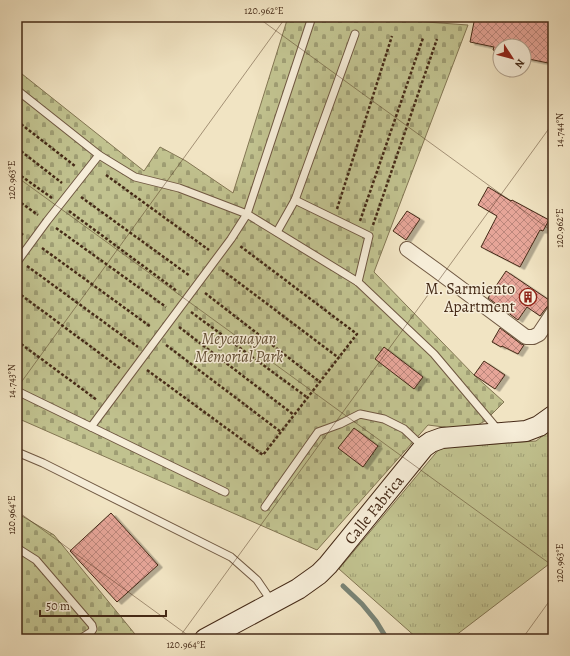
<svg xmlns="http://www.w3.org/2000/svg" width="570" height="656" viewBox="0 0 570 656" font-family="Alegreya,serif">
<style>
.grass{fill:url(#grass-tufts);stroke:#837653}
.cemetery{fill:url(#cemetery-stones);stroke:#837653}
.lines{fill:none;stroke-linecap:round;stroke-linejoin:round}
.stream{stroke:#798375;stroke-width:5}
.building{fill:url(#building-cross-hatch);stroke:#452a17;filter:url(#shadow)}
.lane-casing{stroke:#705842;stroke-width:9}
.street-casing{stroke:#705842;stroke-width:16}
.secondary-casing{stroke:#452a17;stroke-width:22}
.path{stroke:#452a17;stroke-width:2.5;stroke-dasharray:3 2;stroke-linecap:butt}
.lane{stroke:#f6edd8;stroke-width:7}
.street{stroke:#f6edd8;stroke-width:14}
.secondary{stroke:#f6edd8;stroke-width:20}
.ticks{fill:none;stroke:#452a17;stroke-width:1;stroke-opacity:0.45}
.labels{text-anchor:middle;stroke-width:3;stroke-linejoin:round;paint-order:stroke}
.poi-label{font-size:16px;fill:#452a17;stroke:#f6edd8;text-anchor:end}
.park-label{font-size:16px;font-style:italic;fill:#645035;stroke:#f6edd8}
.street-label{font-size:16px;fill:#452a17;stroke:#f6edd8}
.neatline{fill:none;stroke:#452a17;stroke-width:1.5}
.ticks-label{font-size:10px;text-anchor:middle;fill:#452a17}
</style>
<defs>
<pattern id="grass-tufts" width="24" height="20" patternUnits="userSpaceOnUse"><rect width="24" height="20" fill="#c1c28f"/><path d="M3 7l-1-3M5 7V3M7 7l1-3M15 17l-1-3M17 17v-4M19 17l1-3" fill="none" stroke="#9f9e74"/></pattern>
<pattern id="cemetery-stones" width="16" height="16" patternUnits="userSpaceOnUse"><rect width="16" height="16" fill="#c1c28f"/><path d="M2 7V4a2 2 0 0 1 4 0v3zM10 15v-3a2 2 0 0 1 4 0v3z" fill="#9f9e74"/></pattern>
<pattern id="building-cross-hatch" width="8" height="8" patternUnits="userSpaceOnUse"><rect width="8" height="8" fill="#e6a598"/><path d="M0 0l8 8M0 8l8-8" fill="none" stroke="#bc877b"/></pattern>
<filter id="shadow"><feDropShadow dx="4.5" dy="2.5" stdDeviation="0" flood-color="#0004"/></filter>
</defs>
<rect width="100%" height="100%" fill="#f1e4c3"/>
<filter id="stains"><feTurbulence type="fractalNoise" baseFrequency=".005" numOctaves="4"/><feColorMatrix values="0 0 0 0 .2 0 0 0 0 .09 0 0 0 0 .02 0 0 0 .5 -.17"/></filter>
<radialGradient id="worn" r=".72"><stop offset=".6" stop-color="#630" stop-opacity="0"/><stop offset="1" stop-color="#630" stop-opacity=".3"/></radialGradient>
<path class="grass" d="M553,428V561L451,639H418L339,569L440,448L536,441Z"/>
<g class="cemetery">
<path d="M288,17H356L468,25L374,272L474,375L504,402L485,421L468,430L428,425L317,550L17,418V70L144,171L160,147L186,161L233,193Z"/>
<path d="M17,513L54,535L139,639H17Z"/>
</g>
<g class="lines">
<path class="stream" d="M343,586L362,604L376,621L387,639"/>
</g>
<g class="building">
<path d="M475,17H553V64L524,58V46H500V52L493,50L494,47L470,42Z"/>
<path d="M488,187L511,201L512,200L549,220L543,231L540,230L520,267L481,247L497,216L478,205Z"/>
<path d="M407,211L420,219L406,240L393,231Z"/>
<path d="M506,271L552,302L550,305L546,308L540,316L527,307L518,320L488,298Z"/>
<path d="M500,328L521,344L524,345L518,354L502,346L501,347L492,342Z"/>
<path d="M384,347L423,377L414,389L375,359Z"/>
<path d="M484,361L505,375L495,389L474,375Z"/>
<path d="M354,428L378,446L363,467L338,448Z"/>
<path d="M111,513L158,565L117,602L70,551Z"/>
</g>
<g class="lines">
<defs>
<g id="lane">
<path d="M17,90L99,155L135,177L179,188L247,214L358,282L434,354L499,431"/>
<path d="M295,200L369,236L358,282"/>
<path d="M277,232L295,200L355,34"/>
<path d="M17,262L47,221L99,155"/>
<path d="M17,389L19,392L225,492"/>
<path d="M91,427L231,239L247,214L312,17"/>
<path d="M17,452L43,463L231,557L257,580L272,602"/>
<path d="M265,507L318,432L340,424L360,414L384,419L404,429L423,447"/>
<path d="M17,548L36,560L92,625L93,629L91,632L80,639"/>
</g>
<path id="street" d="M407,249L436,270L526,337H533L539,334L553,313"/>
<g id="secondary">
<path id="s1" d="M205,639L298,589L319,574L328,565L424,447L431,442L442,438L526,431L539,426L553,416"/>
</g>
</defs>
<use href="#lane" class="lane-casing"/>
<use href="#street" class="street-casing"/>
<use href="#secondary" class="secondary-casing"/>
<g class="path">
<path d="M17,121L75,166"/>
<path d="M17,148L62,183"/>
<path d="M17,173L52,198"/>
<path d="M106,175L209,250"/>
<path d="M81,197L190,276"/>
<path d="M17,200L38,215"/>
<path d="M337,209L392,36"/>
<path d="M69,211L177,291"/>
<path d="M360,221L423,38"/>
<path d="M373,225L437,39"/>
<path d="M56,228L166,307"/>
<path d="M17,230L23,235"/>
<path d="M42,248L151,327"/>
<path d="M27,266L138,347"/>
<path d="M222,270L339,358"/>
<path d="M17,292L121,369"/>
<path d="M205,293L320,382"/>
<path d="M191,312L308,398"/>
<path d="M179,327L294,415"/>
<path d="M17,341L97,400"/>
<path d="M166,345L281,432"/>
<path d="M147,370L263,455L357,334L240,246"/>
</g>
<use href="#lane" class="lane"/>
<use href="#street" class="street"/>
<use href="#secondary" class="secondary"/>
</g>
<path class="ticks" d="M257,17L553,232M17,177L553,566M17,388L286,17M17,511L193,639M178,639L553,123M522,639L553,596"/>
<defs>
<symbol id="building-ring" viewBox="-11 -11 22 22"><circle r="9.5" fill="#f6edd8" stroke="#8f2418" stroke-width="1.5"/><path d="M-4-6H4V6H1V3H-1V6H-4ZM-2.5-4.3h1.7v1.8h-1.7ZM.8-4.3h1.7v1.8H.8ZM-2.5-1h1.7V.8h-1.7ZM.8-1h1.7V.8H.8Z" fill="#8f2418"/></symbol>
</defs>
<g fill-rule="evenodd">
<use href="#building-ring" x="518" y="287" width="20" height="20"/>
</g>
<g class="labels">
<g class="poi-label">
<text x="515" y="294">M. Sarmiento<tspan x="515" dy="18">Apartment</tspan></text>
</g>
<g class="park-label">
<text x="239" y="344">Meycauayan<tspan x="239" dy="18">Memorial Park</tspan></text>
</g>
<g class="street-label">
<text dy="6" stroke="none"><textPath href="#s1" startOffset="216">Calle Fabrica</textPath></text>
</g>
</g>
<rect width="570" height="656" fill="none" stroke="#f1e4c3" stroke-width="44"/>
<g transform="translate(512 58) rotate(126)"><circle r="19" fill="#f6edd8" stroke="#af9f8b"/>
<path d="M0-3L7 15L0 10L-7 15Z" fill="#8f2418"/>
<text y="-6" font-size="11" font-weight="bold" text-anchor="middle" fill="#452a17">N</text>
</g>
<path d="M40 610v6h126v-6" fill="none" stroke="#452a17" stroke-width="2"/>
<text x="46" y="610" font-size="12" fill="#452a17" stroke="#f6edd8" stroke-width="3" paint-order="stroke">50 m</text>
<rect x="22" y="22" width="526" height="612" class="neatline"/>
<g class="ticks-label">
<text x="264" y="14">120.962°E</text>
<text transform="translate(559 130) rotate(-90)" y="4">14.744°N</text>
<text transform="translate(11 180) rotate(-90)" y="4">120.963°E</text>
<text transform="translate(559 228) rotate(-90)" y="4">120.962°E</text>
<text transform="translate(11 381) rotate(-90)" y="4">14.743°N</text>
<text transform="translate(11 515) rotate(-90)" y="4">120.964°E</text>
<text transform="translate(559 563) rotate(-90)" y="4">120.963°E</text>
<text x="186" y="648">120.964°E</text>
</g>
<rect width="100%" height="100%" filter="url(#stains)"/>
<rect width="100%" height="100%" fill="url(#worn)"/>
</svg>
